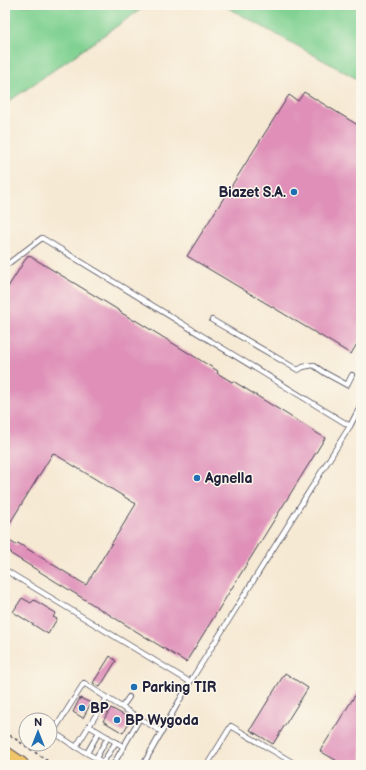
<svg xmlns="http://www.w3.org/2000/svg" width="366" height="770" viewBox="0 0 366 770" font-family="'Balsamiq Sans',sans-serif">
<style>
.green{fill:#80d192;stroke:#517a66}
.building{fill:#df8fb8}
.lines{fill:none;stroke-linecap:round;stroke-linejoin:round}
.service-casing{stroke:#424052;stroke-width:6}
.trunk-casing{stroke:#424052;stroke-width:17}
.path{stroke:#424052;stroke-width:1.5;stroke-dasharray:3 3;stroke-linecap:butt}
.service{stroke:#fff;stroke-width:4.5}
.trunk{stroke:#f0c469;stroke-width:15}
.poi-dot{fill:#1f6fb2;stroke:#fbf7ec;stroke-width:1.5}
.labels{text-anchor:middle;stroke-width:3;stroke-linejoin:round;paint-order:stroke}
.poi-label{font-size:14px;font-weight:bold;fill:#22223b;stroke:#fbf7ec;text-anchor:start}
</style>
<rect width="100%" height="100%" fill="#fbf7ec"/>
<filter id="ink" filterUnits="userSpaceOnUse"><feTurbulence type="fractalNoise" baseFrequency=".025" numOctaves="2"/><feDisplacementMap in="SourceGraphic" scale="8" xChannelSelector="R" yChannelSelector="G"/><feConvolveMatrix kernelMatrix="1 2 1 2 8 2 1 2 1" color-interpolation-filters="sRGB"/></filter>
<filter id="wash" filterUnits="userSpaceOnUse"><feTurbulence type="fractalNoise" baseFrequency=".012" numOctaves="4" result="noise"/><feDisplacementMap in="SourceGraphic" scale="16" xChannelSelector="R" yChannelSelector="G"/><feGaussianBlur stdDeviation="0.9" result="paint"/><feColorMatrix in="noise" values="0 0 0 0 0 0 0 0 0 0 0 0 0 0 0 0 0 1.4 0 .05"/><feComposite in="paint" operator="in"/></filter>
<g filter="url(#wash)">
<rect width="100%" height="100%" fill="#f6e9d3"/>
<g class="green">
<path d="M5,5H147L5,104Z"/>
<path d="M223,5H361V81Z"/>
</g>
<g id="blocks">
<g class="building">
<path d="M304,92L361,127V337L351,354L187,256L289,95L298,101Z"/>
<path d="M28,255L120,311V312L135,321V320L218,371L217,373L232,382L233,381L325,438L186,662L11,554L12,553L5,548V538L16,545L18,543L86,585L136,504L53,453L5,531V292Z"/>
<path d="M22,598L31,603L34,600L56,613L53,617L57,619L48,634L13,612Z"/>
<path d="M110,656L116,661L100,687L93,683Z"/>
<path d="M285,673L308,688L273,744L250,730Z"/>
<path d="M361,686V765H344L320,751Z"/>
<path d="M80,698L91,703L83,718L73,712Z"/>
<path d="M111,708L131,719L123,733L103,721Z"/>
</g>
</g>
</g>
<g filter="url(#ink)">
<use href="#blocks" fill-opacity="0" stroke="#424052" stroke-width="1"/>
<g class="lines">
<defs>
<g id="service">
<path d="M5,266L42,238L350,426"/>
<path d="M212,320L298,370L303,367L313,365L325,373L347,385L352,375"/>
<path d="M5,570L190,682"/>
<path d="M107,698L162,732"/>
<path d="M122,707L129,697"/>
<path d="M76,747L53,732L84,683L107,698L89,726"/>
<path d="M87,753L99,732"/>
<path d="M96,758L108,737"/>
<path d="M103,762L116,742"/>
<path d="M108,765L76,747L89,726L124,747"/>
<path d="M113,765L140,718"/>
<path d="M143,765L190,682L350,426L361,405"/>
<path d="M207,765L231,726L297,765"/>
</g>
<path id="trunk" d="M5,754L21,765"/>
</defs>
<use href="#service" class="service-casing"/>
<use href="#trunk" class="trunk-casing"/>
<path class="path" d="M5,732L54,765"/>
<use href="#service" class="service"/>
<use href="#trunk" class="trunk"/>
</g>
</g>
<g class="poi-dot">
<circle cx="294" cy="192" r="4"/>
<circle cx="197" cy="478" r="4"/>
<circle cx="134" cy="687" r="4"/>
<circle cx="82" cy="708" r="4"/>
<circle cx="117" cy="720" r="4"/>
</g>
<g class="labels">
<g class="poi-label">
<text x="286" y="197" text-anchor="end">Biazet S.A.</text>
<text x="205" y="483">Agnella</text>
<text x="142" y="692">Parking TIR</text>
<text x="90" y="713">BP</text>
<text x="125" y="725">BP Wygoda</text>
</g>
</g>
<rect width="366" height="770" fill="none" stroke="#fbf7ec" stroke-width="20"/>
<g transform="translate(38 732)"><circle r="19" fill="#fbf7ec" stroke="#a4a2a5"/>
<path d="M0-3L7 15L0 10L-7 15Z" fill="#1f6fb2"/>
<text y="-6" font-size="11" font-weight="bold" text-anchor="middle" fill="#22223b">N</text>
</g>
</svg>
